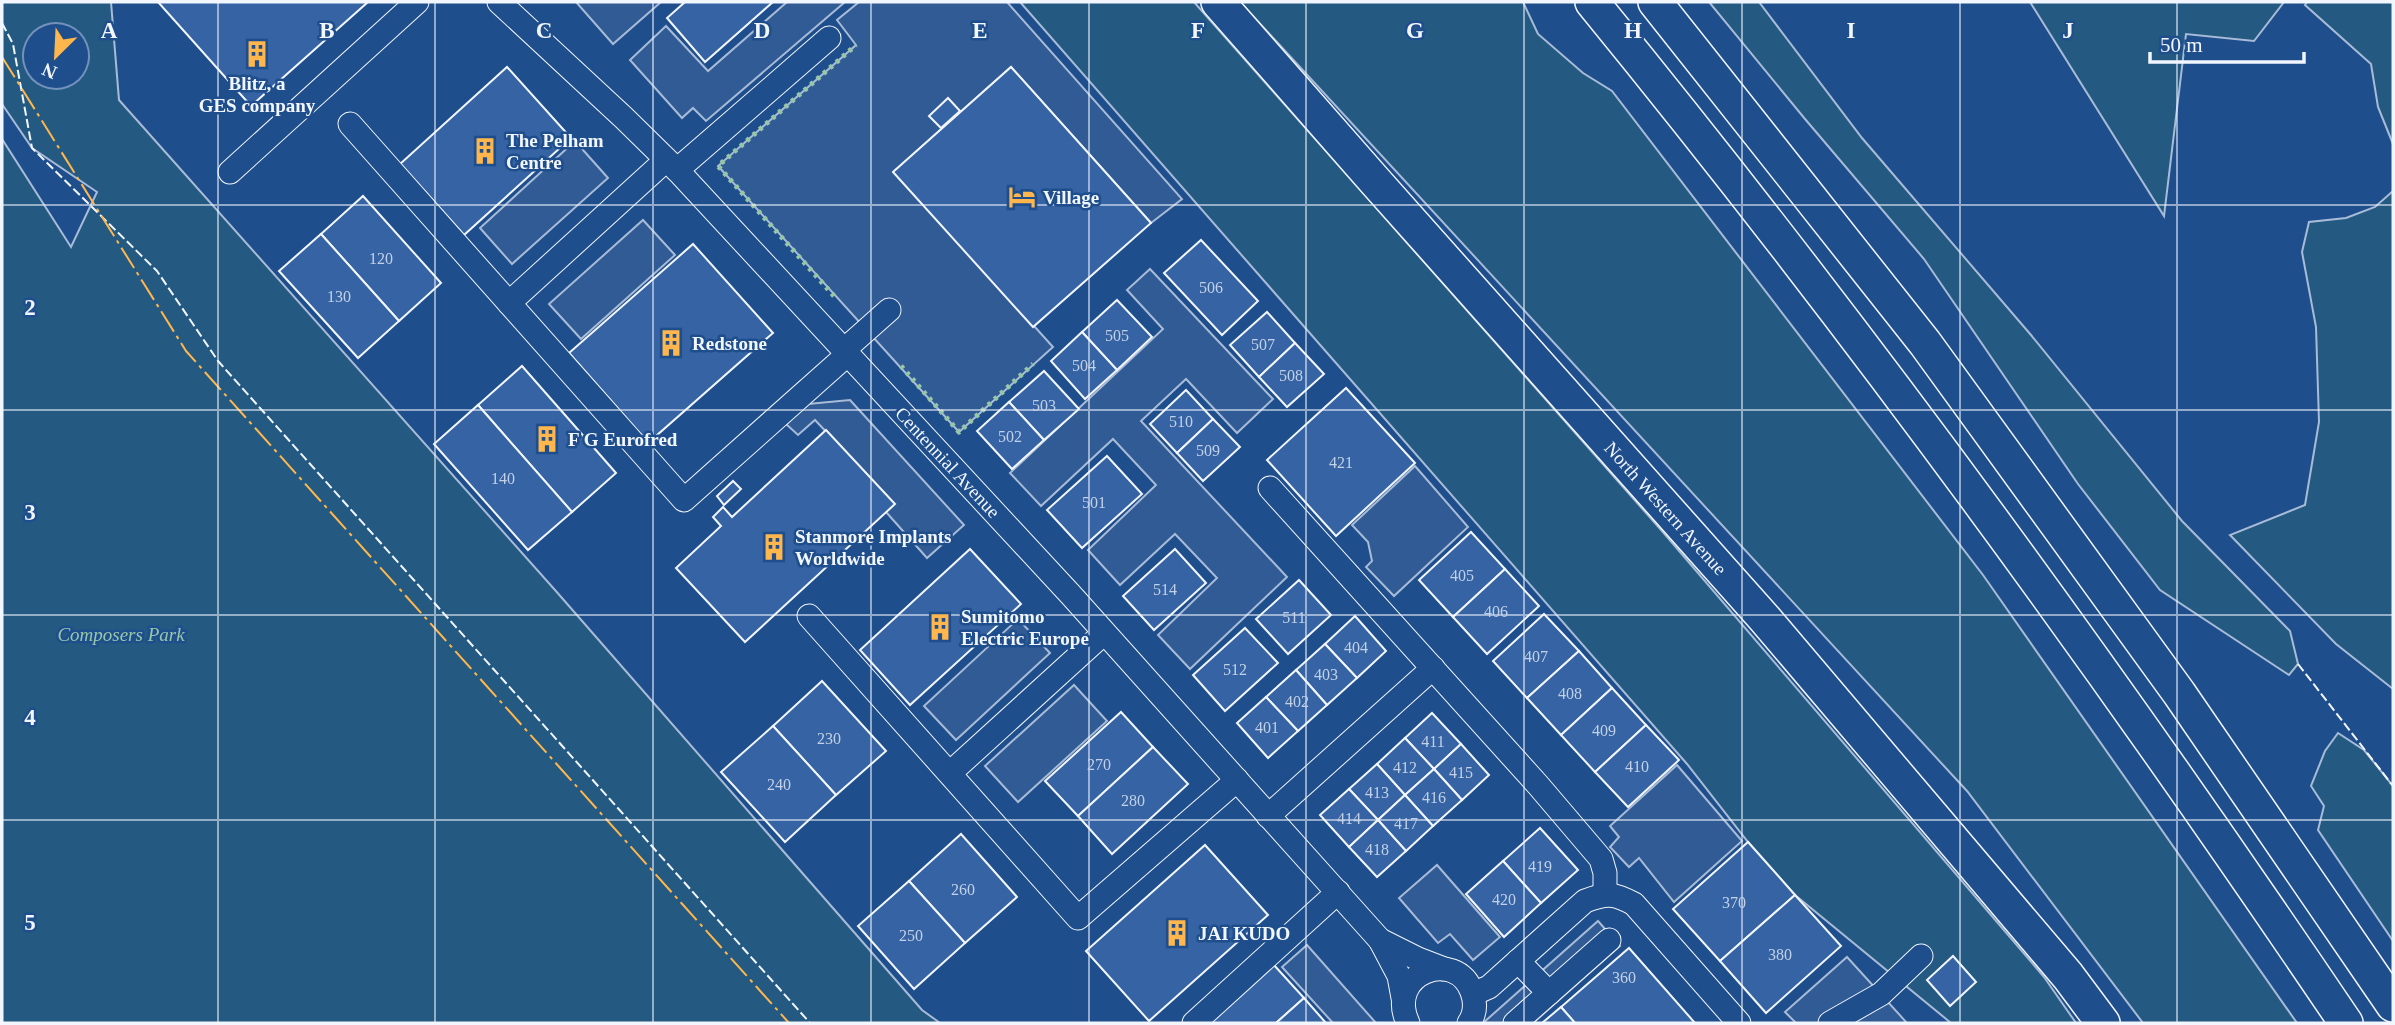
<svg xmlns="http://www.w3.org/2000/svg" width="2395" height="1025" viewBox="0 0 2395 1025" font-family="'Times New Roman',serif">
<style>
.green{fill:#245a82;stroke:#a8bbd7;stroke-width:2;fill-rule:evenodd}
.parking{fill:#305b95;stroke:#a8bbd7;stroke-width:2}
.building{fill:#3563a3;stroke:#f2f6ff;stroke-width:2}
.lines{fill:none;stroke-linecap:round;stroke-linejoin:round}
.minor-casing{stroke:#f2f6ff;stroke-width:25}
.highway-casing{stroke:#f2f6ff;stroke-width:36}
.minor{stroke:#1f4e8c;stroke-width:23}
.highway{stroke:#1f4e8c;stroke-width:33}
.hedge{stroke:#97c8a6;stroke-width:5;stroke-dasharray:3.5 5;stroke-linecap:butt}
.fence{stroke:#f2f6ff;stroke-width:2;stroke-dasharray:9 3.5;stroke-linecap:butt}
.power{stroke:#ffb74d;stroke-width:2;stroke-dasharray:24 5 3.5 5;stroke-linecap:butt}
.grid{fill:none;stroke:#f2f6ff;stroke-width:2;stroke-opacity:0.55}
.labels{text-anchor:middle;stroke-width:5;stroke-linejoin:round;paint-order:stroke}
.number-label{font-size:16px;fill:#c3d1e8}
.poi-label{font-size:19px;font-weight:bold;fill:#f2f6ff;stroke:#1f4e8c;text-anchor:start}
.street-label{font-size:19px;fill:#f2f6ff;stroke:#1f4e8c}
.park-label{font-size:19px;font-style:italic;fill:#97c8a6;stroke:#1f4e8c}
.grid-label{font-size:23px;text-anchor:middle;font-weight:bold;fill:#f2f6ff;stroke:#1f4e8c;stroke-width:5;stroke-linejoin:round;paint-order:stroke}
</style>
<rect width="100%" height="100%" fill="#1f4e8c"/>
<g class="green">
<path d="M2,2H111L119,100L555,590L922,1010L940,1023H2V139L71,247L97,192L32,148L2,104ZM77,35V77H35V35Z"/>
<path d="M1020,2H1194L1662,531L2044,977L2076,1023H1951L1795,895L1748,842L1687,764Z"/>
<path d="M1240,2H1523L1538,34L1583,73L1612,91L1983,575L2297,1023H2143L1967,791Z"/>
<path d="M1709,2H1759L1862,138L2031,335L2182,521L2290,631L2298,664L2289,675L2160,590L2078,484L1924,259L1805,119Z"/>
<path d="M2030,2H2284L2254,41L2186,34L2164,216Z"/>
<path d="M2307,2H2393V144L2378,107L2371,64L2305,5Z"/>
<path d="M2393,191V689L2336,644L2230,535L2305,505L2319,422L2316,327L2302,252L2309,222L2346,218L2375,207Z"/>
<path d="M2338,733L2364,750L2393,786V941L2318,830L2324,806L2311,786L2325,751Z"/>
</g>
<g class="parking">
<path d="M576,2H661L613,44Z"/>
<path d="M787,2H845L706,121L693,108L682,118L630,60L666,26L708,71Z"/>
<path d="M859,2H1007L1182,199L1151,223L1011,67L894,171L1053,347L959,432L718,166L856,45L837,20Z"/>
<path d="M575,141L608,178L512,264L480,228Z"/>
<path d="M643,220L675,255L581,339L549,304Z"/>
<path d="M1150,269L1273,399L1237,433L1186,379L1141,421L1287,577L1190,669L1158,635L1217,578L1175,534L1120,585L1088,550L1156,485L1113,439L1041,506L1010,473L1163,329L1127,290Z"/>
<path d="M850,400L964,525L927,558L886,512L894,504L815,420L798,435L785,423L808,404Z"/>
<path d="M1415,466L1468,527L1394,596L1366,567L1372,561L1368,542L1352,525Z"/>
<path d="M1018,619L1050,653L956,740L924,706Z"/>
<path d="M1074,685L1107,721L1018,802L985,766Z"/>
<path d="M1677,765L1742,841L1674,902L1639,858L1629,867L1610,847L1619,837L1610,826Z"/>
<path d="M1437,865L1500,937L1473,960L1450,934L1438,943L1399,898Z"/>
<path d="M1598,921L1620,946L1533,1023H1483Z"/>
<path d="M1307,945L1376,1023H1333L1282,967Z"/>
<path d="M1847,957L1907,1023H1796L1785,1012Z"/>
</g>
<g class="building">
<path d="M158,2H368L251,106Z"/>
<path d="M685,2H773L705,62L667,18Z"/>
<path d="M507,67L571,138L464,235L400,164Z"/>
<path d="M1011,67L1151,223L1033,327L893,172Z"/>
<path d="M948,98L960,111L941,128L929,116Z"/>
<path d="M363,196L441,283L399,321L321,234Z"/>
<path d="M321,234L399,321L358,358L279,271Z"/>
<path d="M1201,240L1258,301L1222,335L1164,273Z"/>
<path d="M693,244L773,333L648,443L569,353Z"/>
<path d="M1117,300L1152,337L1117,370L1082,332Z"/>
<path d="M1267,312L1295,343L1259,377L1230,345Z"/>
<path d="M1082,332L1117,370L1085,399L1051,361Z"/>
<path d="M1295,343L1324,374L1287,407L1259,377Z"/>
<path d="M522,366L616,473L572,512L478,405Z"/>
<path d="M1044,371L1079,409L1044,440L1009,402Z"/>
<path d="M1346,388L1415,463L1336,536L1267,460Z"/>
<path d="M1186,390L1213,419L1177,453L1150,424Z"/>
<path d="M1009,402L1044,440L1012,469L977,431Z"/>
<path d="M478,405L572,512L528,550L434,444Z"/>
<path d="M1213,419L1240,447L1203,481L1177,453Z"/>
<path d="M826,430L895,504L745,642L676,568L721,526L713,517L723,507L732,517Z"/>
<path d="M1107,456L1142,494L1082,548L1047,510Z"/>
<path d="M733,481L741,489L724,505L717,496Z"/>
<path d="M1471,532L1505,569L1453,617L1419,580Z"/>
<path d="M970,549L1021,604L910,705L860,650Z"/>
<path d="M1175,549L1206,583L1154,630L1123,596Z"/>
<path d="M1505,569L1539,606L1487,654L1453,617Z"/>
<path d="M1299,580L1331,615L1288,654L1256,619Z"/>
<path d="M1544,614L1579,651L1527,698L1493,661Z"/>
<path d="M1355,616L1386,651L1357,678L1325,644Z"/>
<path d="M1245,628L1278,663L1225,711L1193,675Z"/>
<path d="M1325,644L1357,678L1327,705L1296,670Z"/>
<path d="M1579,651L1612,688L1561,735L1527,698Z"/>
<path d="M1296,670L1327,705L1298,731L1266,697Z"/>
<path d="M822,681L886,751L836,795L773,726Z"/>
<path d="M1612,688L1646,725L1595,772L1561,735Z"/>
<path d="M1266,697L1298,731L1268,758L1237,723Z"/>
<path d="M1121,712L1153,747L1078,816L1045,781Z"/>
<path d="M1432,713L1461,744L1434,769L1405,738Z"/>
<path d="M1646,725L1679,760L1628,807L1595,772Z"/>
<path d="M773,726L836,795L785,842L721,772Z"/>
<path d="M1405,738L1434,769L1405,795L1377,764Z"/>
<path d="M1461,744L1489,775L1462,800L1434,769Z"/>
<path d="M1153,747L1188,784L1112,854L1078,816Z"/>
<path d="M1377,764L1405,795L1378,820L1349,789Z"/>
<path d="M1434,769L1462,800L1433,826L1405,795Z"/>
<path d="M1349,789L1378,820L1349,847L1320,815Z"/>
<path d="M1405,795L1433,826L1406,851L1378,820Z"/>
<path d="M1378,820L1406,851L1377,877L1349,847Z"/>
<path d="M1540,828L1578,870L1541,903L1503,861Z"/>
<path d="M961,834L1017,897L965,943L909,881Z"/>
<path d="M1748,842L1795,895L1720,961L1673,909Z"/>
<path d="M1205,845L1268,915L1149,1021L1086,951Z"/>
<path d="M1503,861L1541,903L1504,937L1466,894Z"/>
<path d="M909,881L965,943L914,989L858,926Z"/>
<path d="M1795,895L1841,946L1766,1013L1720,961Z"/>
<path d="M1629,948L1695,1023H1575L1561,1007Z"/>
<path d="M1953,956L1976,982L1950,1006L1927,980Z"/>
<path d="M1273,964L1304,998L1276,1023H1206Z"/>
<path d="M1304,998L1326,1023H1276Z"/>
<path d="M1561,1007L1575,1023H1542Z"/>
</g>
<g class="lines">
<defs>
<g id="minor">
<path d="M499,2L624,118L677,170L1071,595L1380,940L1399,976L1403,998"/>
<path d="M350,124L684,500L848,354"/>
<path d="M677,170L829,38"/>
<path d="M230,172L417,2"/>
<path d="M509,303L666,160"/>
<path d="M844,350L889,310"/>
<path d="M1270,488L1538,785L1601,859L1605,873V894"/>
<path d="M809,616L1078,918L1237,780"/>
<path d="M950,773L1104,633"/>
<path d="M1268,816L1433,668"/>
<path d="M1380,940L1418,959L1444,969"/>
<path d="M1518,961L1549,993"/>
<path d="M1473,994L1489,987L1585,901C1607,893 1614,893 1634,904L1739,1023"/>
<path d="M1194,1023L1338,892"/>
<path d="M1408,1023C1385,973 1456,947 1472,992C1476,1003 1475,1014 1469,1023"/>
<path d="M1515,1023L1609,940"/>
<path d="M1830,1023L1881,994L1921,956"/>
</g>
<g id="highway">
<path d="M1218,2L1375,181L1765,619L2068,976L2103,1023"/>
<path d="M1592,2C1860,330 2109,672 2346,1023"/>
<path d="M1655,2L1925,343L2179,693L2393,1005"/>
</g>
</defs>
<use href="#minor" class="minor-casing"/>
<use href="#highway" class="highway-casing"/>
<use href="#minor" class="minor"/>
<use href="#highway" class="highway"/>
<g class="hedge">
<path d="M834,296L718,166L856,45"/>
<path d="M901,366L959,432L1033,364"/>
</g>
<g class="fence">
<path d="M2,23L13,44L32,148L157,271L218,361L810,1023"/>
<path d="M2298,664L2393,786"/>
</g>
<path class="power" d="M2,57L186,351L789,1023"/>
</g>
<path class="grid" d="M218,2V1023M435,2V1023M653,2V1023M871,2V1023M1089,2V1023M1306,2V1023M1524,2V1023M1742,2V1023M1960,2V1023M2177,2V1023M2,205H2393M2,410H2393M2,615H2393M2,820H2393"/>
<defs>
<symbol id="building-bare" viewBox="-9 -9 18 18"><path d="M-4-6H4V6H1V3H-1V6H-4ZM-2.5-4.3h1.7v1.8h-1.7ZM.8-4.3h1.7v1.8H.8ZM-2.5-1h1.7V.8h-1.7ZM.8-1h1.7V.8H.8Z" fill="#ffb74d" stroke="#1f4e8c" stroke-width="2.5" paint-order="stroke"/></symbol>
<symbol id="hotel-bare" viewBox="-9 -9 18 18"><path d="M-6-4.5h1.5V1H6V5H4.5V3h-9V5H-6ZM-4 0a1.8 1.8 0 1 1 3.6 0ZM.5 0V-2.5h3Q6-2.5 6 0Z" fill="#ffb74d" stroke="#1f4e8c" stroke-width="2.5" paint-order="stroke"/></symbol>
</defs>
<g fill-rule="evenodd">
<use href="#building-bare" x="238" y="35" width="38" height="38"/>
<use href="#building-bare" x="466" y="132" width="38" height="38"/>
<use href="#hotel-bare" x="1003" y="178" width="38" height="38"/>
<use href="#building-bare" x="652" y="324" width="38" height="38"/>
<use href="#building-bare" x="528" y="420" width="38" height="38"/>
<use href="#building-bare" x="755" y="528" width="38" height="38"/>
<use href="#building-bare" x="921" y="608" width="38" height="38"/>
<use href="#building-bare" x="1158" y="914" width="38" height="38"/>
</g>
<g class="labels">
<g class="number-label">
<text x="381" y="264">120</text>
<text x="1211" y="293">506</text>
<text x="339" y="302">130</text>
<text x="1117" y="341">505</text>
<text x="1263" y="350">507</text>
<text x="1084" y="371">504</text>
<text x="1291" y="381">508</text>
<text x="1044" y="411">503</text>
<text x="1181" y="427">510</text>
<text x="1010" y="442">502</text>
<text x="1208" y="456">509</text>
<text x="1341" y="468">421</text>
<text x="503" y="484">140</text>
<text x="1094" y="508">501</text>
<text x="1462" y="581">405</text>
<text x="1165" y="595">514</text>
<text x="1496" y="617">406</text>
<text x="1294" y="623">511</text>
<text x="1356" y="653">404</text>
<text x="1536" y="662">407</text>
<text x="1235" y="675">512</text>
<text x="1326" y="680">403</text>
<text x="1570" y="699">408</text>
<text x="1297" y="707">402</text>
<text x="1267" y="733">401</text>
<text x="1604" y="736">409</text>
<text x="829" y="744">230</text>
<text x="1433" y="747">411</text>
<text x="1099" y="770">270</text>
<text x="1637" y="772">410</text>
<text x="1405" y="773">412</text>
<text x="1461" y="778">415</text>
<text x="779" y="790">240</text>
<text x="1377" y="798">413</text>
<text x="1434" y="803">416</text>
<text x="1133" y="806">280</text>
<text x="1349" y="824">414</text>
<text x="1406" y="829">417</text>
<text x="1377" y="855">418</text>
<text x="1540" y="872">419</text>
<text x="963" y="895">260</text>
<text x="1504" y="905">420</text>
<text x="1734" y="908">370</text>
<text x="911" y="941">250</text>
<text x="1780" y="960">380</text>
<text x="1624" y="983">360</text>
</g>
<g class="poi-label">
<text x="257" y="90" text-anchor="middle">Blitz, a<tspan x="257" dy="22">GES company</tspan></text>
<text x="506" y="147">The Pelham<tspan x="506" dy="22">Centre</tspan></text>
<text x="1043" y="204">Village</text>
<text x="692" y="350">Redstone</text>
<text x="568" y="446">F G Eurofred</text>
<text x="795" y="543">Stanmore Implants<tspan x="795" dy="22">Worldwide</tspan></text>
<text x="961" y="623">Sumitomo<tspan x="961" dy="22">Electric Europe</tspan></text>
<text x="1198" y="940">JAI KUDO</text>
</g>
<g class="street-label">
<text transform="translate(948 462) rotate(47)" y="7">Centennial Avenue</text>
<text transform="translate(1666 508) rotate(48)" y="7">North Western Avenue</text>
</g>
<g class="park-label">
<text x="121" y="641">Composers Park</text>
</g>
</g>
<g class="grid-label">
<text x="109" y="38">A</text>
<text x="327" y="38">B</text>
<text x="544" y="38">C</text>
<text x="762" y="38">D</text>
<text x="980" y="38">E</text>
<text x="1198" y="38">F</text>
<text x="1415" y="38">G</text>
<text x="1633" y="38">H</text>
<text x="1851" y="38">I</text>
<text x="2068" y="38">J</text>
<text x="30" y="315">2</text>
<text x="30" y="520">3</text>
<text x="30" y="725">4</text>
<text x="30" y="930">5</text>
</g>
<rect width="2395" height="1025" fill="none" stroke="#f2f6ff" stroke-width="7"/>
<g transform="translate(56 56) rotate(204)"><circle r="33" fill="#1f4e8c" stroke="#7391ba" stroke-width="2"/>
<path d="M0-5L12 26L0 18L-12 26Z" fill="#ffb74d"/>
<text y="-10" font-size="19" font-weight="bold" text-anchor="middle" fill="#f2f6ff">N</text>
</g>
<path d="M2150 52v10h154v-10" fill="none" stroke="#f2f6ff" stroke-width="3.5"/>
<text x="2160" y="52" font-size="21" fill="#f2f6ff" stroke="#1f4e8c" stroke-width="5" paint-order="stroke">50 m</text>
</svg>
